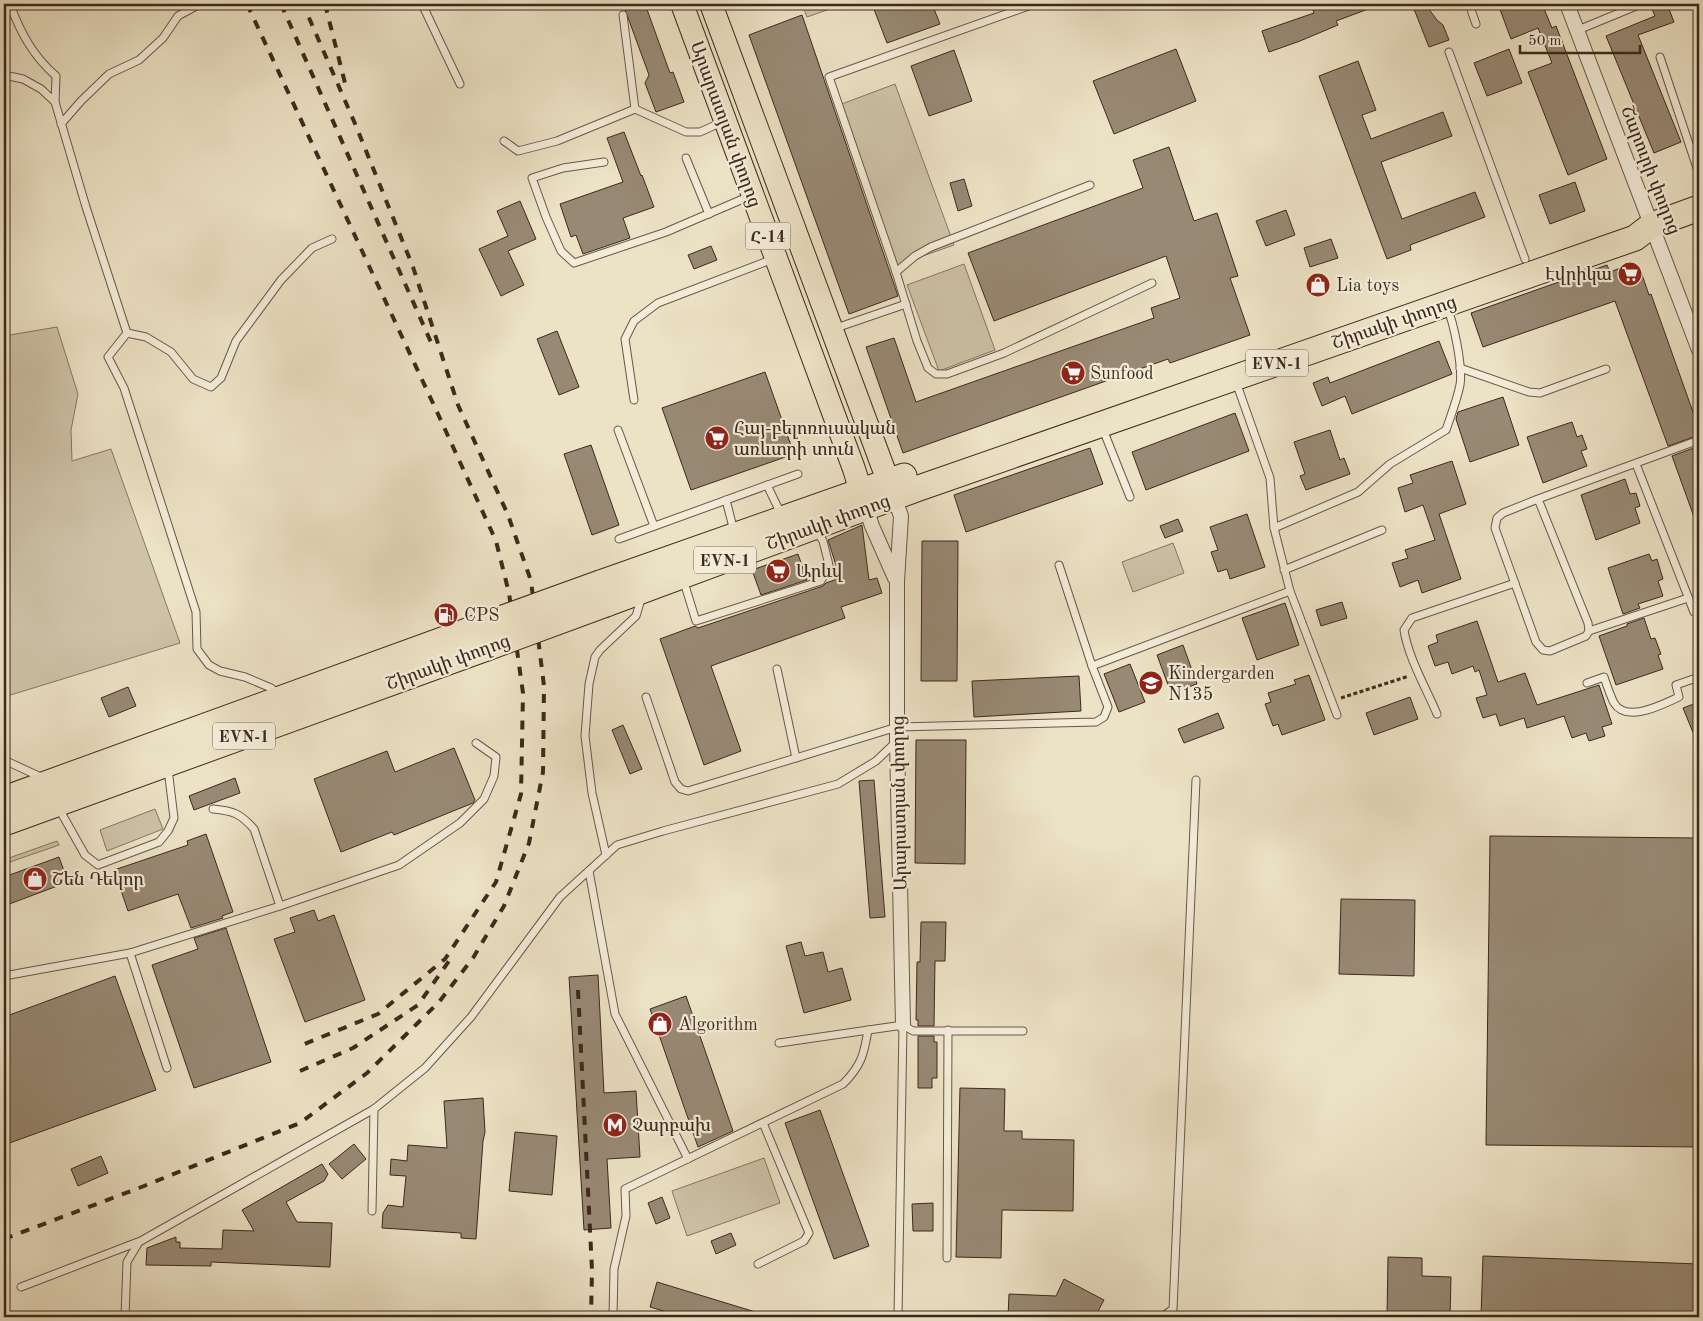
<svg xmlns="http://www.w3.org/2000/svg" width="1703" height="1321" viewBox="0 0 1703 1321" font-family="'Old Standard TT','Noto Serif Armenian',serif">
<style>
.green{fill:#cec3a8;stroke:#867662}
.building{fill:#988974;stroke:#3d291d}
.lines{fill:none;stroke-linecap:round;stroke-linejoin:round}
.lane-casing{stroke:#695747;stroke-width:9}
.street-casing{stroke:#695747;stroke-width:16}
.primary-casing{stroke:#3d291d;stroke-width:24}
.highway-casing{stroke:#3d291d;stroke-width:27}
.path{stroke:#3d291d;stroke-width:3;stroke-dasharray:4 2.5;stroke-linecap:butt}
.lane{stroke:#f3ecd9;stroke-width:7}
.street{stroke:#f3ecd9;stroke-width:14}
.primary{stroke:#ece2c5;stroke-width:22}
.highway{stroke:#ece2c5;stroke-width:25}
.rail{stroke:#3d291d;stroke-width:4;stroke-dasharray:9 9;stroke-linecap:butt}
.highway-bridge-casing{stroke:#3d291d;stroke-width:27;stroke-linecap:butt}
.highway-bridge{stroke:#ece2c5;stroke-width:25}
.labels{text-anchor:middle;stroke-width:4.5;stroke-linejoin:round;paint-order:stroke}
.shield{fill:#f3ecd9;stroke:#746455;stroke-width:1}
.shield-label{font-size:16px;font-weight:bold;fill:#3d291d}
.street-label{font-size:18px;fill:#3d291d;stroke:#f3ecd9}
.poi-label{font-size:18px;fill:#3d291d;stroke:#f3ecd9;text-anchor:start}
</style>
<rect width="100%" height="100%" fill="#ece2c5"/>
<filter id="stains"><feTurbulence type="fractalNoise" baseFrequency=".004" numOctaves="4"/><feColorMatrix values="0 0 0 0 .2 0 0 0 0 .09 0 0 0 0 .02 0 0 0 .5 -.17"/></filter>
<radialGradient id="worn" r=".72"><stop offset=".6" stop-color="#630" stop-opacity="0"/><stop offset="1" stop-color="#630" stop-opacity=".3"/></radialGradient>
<g class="green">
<path d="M802,4H844L807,17Z"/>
<path d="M895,84L954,245L897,265L839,105Z"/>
<path d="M964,264L995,350L939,371L907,285Z"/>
<path d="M57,327L78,394L71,430L72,461L111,449L180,643L4,697V336Z"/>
<path d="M1173,543L1184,573L1133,592L1122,562Z"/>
<path d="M155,809L163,829L107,851L100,830Z"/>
<path d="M57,841L59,845L10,862L9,858Z"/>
<path d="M764,1158L780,1203L687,1236L672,1191Z"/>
</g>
<g class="building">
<path d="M623,4H645L670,73L673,72L684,102L656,112L645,83L649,75Z"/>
<path d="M872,4H932L940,24L887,43Z"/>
<path d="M1311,4H1379V5L1336,21L1338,25L1300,41L1269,52L1262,31L1314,13Z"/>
<path d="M1412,4H1425L1437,20L1443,25L1449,40L1429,47Z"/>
<path d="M1498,4H1542L1552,28L1556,26L1607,159L1568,175L1528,72L1552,63L1538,28L1511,39Z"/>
<path d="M1650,4H1667L1674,22L1638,35L1681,142L1654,153L1606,36L1655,16Z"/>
<path d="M802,15L898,296L849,314L749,35Z"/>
<path d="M1176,49L1196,101L1114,134L1093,81Z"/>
<path d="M1509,49L1522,83L1487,96L1474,63Z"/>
<path d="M954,50L972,101L929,116L911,66Z"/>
<path d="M1358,61L1376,110L1362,115L1371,139L1443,112L1452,136L1381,162L1402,219L1475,192L1485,217L1410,245L1411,250L1387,259L1319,76Z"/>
<path d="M624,132L641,176L642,175L654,207L623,218L630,238L583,254L576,235L571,237L560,204L623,182L607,138Z"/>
<path d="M1169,147L1194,221L1217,213L1238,276L1230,278L1250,335L1170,363L1168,359L903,453L866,347L894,338L916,402L1154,318L1151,308L1180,298L1166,256L994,321L968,253L1143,188L1133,160Z"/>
<path d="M964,179L972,206L958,211L950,183Z"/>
<path d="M1575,182L1585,211L1550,224L1539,195Z"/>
<path d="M520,201L536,239L508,251L524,285L501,296L479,249L508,236L497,211Z"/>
<path d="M1286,210L1295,235L1266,246L1256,221Z"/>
<path d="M1331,239L1338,258L1310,267L1304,248Z"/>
<path d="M711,246L717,260L694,269L688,255Z"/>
<path d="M1633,263L1639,266L1649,295L1651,294L1699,429V435L1668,446L1615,301L1483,347L1471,313L1607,265L1610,272Z"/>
<path d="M557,331L579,387L559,395L537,339Z"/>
<path d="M1439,341L1452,374L1352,414L1345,396L1322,406L1313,383L1328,377L1330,383Z"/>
<path d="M765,372L794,454L691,490L662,408Z"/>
<path d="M1503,397L1519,445L1470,462L1456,419L1458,412Z"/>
<path d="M1235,413L1249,451L1146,490L1132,452Z"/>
<path d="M1572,422L1577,437L1582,435L1587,449L1581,451L1587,466L1543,483L1527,437Z"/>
<path d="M1330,430L1340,460L1344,458L1350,474L1306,490L1300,476L1305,474L1294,442Z"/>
<path d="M591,445L619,525L592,535L564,454Z"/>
<path d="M1699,446V528H1698L1672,456Z"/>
<path d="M1090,448L1103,484L966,532L954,495Z"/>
<path d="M1452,461L1466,504L1439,514L1461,579L1422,593L1418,580L1400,587L1392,563L1408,558L1405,550L1435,540L1423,505L1405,512L1398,488L1413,483L1410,475Z"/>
<path d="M1625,479L1630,494L1636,493L1640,506L1635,508L1640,523L1596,540L1581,495Z"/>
<path d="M1247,514L1265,567L1230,579L1227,569L1218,572L1211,552L1218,550L1210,527Z"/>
<path d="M1178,519L1183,531L1165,538L1160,526Z"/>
<path d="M862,525L869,580L877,578L882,593L841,607L845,618L711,666L741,751L704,765L660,639L695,626L698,628L823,586L826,583L840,578L828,540Z"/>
<path d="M922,541H958L957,681H921Z"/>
<path d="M798,554L807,580L761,595L752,570Z"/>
<path d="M1649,554L1652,561L1657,559L1663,579L1658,581L1663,596L1638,604L1640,608L1623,614L1608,568Z"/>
<path d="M1342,602L1347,618L1321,626L1316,610Z"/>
<path d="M1285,603L1299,645L1257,660L1242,618Z"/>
<path d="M448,604L454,620L443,625L437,608Z"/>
<path d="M1644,618L1651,639L1655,638L1661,654L1658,655L1663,669L1616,685L1599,636L1627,626V624Z"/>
<path d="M1477,621L1498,682L1525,673L1537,705L1599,685L1612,724L1602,727L1605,736L1589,741L1586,733L1572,738L1564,716L1527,728L1524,718L1500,726L1496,714L1483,718L1476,698L1487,695L1479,670L1475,672L1473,666L1452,674L1448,662L1435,666L1428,646L1438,642L1436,635Z"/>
<path d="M1183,645L1197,684L1171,693L1157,655Z"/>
<path d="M1130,664L1145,702L1119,712L1104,674Z"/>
<path d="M1309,675L1325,720L1282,735L1278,724L1273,726L1265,704L1271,702L1268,693L1296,684L1294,680Z"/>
<path d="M1079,676L1081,711L974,717L972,681Z"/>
<path d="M128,687L136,706L109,717L101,698Z"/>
<path d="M1410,697L1418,719L1374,735L1366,713Z"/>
<path d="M1699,702V747L1683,708Z"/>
<path d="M1218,713L1224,728L1184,743L1178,729Z"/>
<path d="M623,725L642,769L630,774L612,730Z"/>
<path d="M916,740H966L965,864L915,863Z"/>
<path d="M454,748L475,800L473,803L394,835L392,832L341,852L314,779L387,751L395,772Z"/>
<path d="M235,778L240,793L194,810L189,796Z"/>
<path d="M874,780L885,917L870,918L859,781Z"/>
<path d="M206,834L233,912L222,916L223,918L191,928L178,894L128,911L114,870L188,845L187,841Z"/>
<path d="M1490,836L1699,838V1147L1486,1145Z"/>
<path d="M59,857L68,882L4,906V877Z"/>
<path d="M1341,899L1415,900L1414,976L1339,974Z"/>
<path d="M314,910L318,921L334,915L365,1000L305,1022L274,939L295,932L290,918Z"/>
<path d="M921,922H946L945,961H935L934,1026H918V1020H916L917,962H920Z"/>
<path d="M226,928L271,1062L194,1088L152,965L198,949L194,938Z"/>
<path d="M801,942L805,956L823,952L828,972L842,968L851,1000L804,1013L786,946Z"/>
<path d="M598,975L604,1093L636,1091L640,1157L607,1159L611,1228L584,1230L569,977Z"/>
<path d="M115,976L156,1090L4,1145V1017Z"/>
<path d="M686,996L733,1131L698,1147L650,1009Z"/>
<path d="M918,1036H934V1042H937V1078H932V1088H918Z"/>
<path d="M960,1088L1005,1089L1004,1131H1022V1139L1074,1140L1073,1211L1002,1210L1001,1258L956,1257Z"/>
<path d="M483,1098L485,1132L483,1141L476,1239L461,1238V1233L382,1228L383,1213L388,1205L403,1207L406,1176L390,1175L391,1159L407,1161L408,1145L447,1148L444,1101Z"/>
<path d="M820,1110L869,1246L834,1259L785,1123Z"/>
<path d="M515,1132L557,1136L552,1195L509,1191Z"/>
<path d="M354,1144L366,1159L342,1179L329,1164Z"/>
<path d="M101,1156L108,1173L78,1186L71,1169Z"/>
<path d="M322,1164L328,1174L324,1181L286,1202L297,1222L332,1223L330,1267L211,1262V1266L146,1265L147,1248L176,1237V1242H180V1248L222,1249L223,1230L254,1231L242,1210Z"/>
<path d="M662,1197L670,1218L656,1224L648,1203Z"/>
<path d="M933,1203V1231H913L912,1204Z"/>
<path d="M731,1233L736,1245L716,1254L711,1241Z"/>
<path d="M1483,1256L1699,1264V1317H1481Z"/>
<path d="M1388,1257L1422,1258V1276L1451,1277L1450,1317H1387Z"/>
<path d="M1064,1279L1104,1300L1095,1317H1008L1009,1294L1056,1296Z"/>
<path d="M657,1282L762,1314L761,1317H683L650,1307Z"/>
</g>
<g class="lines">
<defs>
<g id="lane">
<path d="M10,4C20,32 33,56 56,76L55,102"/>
<path d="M422,4L460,84"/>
<path d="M1133,4L1136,5"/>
<path d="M1469,4L1476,24"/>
<path d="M623,15L635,109"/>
<path d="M1578,30L1641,4"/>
<path d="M1449,52L1525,259"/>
<path d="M1660,57L1699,174"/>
<path d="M4,75L23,79L41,89L55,102L86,207L127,333L108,357L124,388L196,612L197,649L209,665L220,671L245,677L271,688L278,694"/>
<path d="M61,124L81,101L109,74L139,60L163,38L178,16L200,4"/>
<path d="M504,141L518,151L557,141L635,109L686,132H700L722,122"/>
<path d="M686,158L709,214"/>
<path d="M604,162L563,168L532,178L546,217L561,251L574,263L666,232L750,196"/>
<path d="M1090,185L931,247L915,256L896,272L917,341L928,368L936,374H947L1004,353L1152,283"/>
<path d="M896,272L829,77L1034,4"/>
<path d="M836,328L906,304"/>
<path d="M127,333L146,337L171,352L193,379L211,387L221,378L236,341L281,280L312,248L332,239"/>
<path d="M1460,368L1529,392L1540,393L1606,369"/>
<path d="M1236,382L1270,478L1274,528L1290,591L1337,715"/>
<path d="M634,400L625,339L634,321L658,303L773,259"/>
<path d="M1102,427L1130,497"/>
<path d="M618,430L654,526"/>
<path d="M1636,464L1694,612L1699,610"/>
<path d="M767,485L781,514"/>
<path d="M1538,499L1503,513L1497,518L1495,528L1536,642L1543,650L1550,651L1586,636L1589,631L1588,623L1538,499L1699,440"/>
<path d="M726,500L734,531"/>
<path d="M1274,528L1358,492L1390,464L1446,430C1451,415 1457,400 1460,385C1463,367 1454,324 1447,307"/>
<path d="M619,539L798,474"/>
<path d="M1284,570L1382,530"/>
<path d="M683,579L696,621L821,581L829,565L823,541L817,532"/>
<path d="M1589,631L1688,598"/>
<path d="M1092,666L1290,591"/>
<path d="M777,669L796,758"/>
<path d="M1587,683L1604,677C1607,686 1610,695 1614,703C1627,724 1663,704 1679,697L1676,685L1699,677"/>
<path d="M646,697L675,782L681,789L688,791L897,727L1096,722L1104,717L1108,707L1092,666L1059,565"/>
<path d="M1437,714C1426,688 1408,657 1404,630L1412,618L1515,583"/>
<path d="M4,760L43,778"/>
<path d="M58,807L85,855L98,865L159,842L168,831L174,818L168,769"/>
<path d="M213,809C233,811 240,813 254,829L280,906"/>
<path d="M606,855L592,793L585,736L589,684L595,657L600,650L636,616L642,596"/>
<path d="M589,871L615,1014L688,1159"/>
<path d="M130,953L167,1068"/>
<path d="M4,976L130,953L280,906L399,865L460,823L484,799L494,776L496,757L476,743"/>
<path d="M779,1043L903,1025L913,1031H1023"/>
<path d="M372,1211L374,1109"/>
<path d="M947,1258L948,1030"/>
<path d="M758,1264L804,1241L809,1233L763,1123"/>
<path d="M21,1287L138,1242"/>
<path d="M125,1317L127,1262L139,1242L374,1109L425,1068L471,1017L560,897L617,845L663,831L838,784L876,761L897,741"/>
<path d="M613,1317L614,1269L626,1216L625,1189L843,1084C861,1066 864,1055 868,1030"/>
<path d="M898,1317L903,1025"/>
<path d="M1162,1317L1173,1309L1196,780"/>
</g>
<g id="street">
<path d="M1567,4L1699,350"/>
<path d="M894,497L901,516L897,581V741L903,1025"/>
<path d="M866,508L872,526L895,578"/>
</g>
<g id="primary">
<path d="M682,4L854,469L866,508"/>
<path d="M711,4L894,497"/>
</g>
<g id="highway">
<path d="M600,583L904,476"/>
<path d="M606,604L919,488L1635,238L1652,225L1699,208"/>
<path d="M4,799L478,627"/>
<path d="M4,823L484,649"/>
</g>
</defs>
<use href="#lane" class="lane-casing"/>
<use href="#street" class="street-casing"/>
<use href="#primary" class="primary-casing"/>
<use href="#highway" class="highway-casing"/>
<path class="path" d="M1341,698L1409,676"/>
<use href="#lane" class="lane"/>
<use href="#street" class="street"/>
<use href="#primary" class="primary"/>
<use href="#highway" class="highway"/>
<g class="rail">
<path d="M247,4L438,414L496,541L509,593L523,693L521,794L496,882L445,959L378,1014L297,1047"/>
<path d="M281,4L434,349"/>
<path d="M325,4L347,91"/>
<path d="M578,990L592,1270L591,1317"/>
<path d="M300,1071L353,1048L418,1005L449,961"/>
<path d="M4,1239L139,1188L300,1123L367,1073L439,1002L473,958L504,906L529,843L543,772L544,686L531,581L508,515L458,405L413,267L356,126L303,4"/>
</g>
<defs>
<g id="highway-bridge">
<path d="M478,627L600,583"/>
<path d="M484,649L606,604"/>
</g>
</defs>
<use href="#highway-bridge" class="highway-bridge-casing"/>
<use href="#highway-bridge" class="highway-bridge"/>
</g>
<defs>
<symbol id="supermarket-disc" viewBox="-11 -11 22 22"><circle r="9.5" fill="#8f2418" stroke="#f3ecd9"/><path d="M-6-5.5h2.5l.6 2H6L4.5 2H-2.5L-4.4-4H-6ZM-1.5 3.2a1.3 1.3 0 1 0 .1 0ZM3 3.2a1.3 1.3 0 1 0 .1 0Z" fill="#fff"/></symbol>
<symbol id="shop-disc" viewBox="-11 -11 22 22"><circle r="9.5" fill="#8f2418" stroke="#f3ecd9"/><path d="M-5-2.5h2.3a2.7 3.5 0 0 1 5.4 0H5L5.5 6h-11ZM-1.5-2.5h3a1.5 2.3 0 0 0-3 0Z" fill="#fff"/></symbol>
<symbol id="fuel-disc" viewBox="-11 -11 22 22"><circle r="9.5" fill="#8f2418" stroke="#f3ecd9"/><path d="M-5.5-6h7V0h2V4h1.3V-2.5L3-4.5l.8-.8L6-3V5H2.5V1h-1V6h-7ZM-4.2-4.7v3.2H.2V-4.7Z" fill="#fff"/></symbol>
<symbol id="school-disc" viewBox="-11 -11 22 22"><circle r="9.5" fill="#8f2418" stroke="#f3ecd9"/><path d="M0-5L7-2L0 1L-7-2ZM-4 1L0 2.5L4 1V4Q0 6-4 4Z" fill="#fff"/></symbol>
<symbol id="metro-disc" viewBox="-11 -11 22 22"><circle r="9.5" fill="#8f2418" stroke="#f3ecd9"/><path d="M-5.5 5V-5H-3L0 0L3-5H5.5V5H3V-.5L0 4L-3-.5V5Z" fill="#fff"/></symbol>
</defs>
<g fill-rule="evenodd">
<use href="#supermarket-disc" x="1616" y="260" width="28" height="28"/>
<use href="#shop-disc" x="1304" y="271" width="28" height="28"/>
<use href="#supermarket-disc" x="1059" y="359" width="28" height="28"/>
<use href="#supermarket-disc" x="703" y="424" width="28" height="28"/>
<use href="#supermarket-disc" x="764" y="557" width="28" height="28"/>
<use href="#fuel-disc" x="432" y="601" width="28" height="28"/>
<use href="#school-disc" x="1137" y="669" width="28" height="28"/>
<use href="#shop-disc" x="21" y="865" width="28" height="28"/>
<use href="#shop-disc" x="646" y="1010" width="28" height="28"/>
<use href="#metro-disc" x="601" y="1111" width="28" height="28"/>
</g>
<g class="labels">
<g class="shield">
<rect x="745.5" y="222.5" width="45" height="27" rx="4"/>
<rect x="1246" y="349.5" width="62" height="27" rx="4"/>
<rect x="694" y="546.5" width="62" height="27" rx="4"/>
<rect x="213" y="722.5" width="62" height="27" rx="4"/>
</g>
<g class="shield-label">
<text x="768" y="242">Հ-14</text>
<text x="1277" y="369">EVN-1</text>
<text x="725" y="566">EVN-1</text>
<text x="244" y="742">EVN-1</text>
</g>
<g class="street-label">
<text transform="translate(726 124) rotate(70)" y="6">Արարատյան փողոց</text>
<text transform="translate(1651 170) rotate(69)" y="6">Շարուրի փողոց</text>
<text transform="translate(1394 322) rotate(-19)" y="6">Շիրակի փողոց</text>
<text transform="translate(828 522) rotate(-20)" y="6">Շիրակի փողոց</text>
<text transform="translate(448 662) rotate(-20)" y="6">Շիրակի փողոց</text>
<text transform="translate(899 803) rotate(-91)" y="6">Արարատյան փողոց</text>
</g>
<g class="poi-label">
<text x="1612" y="280" text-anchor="end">Էվրիկա</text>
<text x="1336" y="291">Lia toys</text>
<text x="1090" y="379">Sunfood</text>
<text x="734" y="434">Հայ-բելոռուսական<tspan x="734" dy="21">առևտրի տուն</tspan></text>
<text x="796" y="577">Արևվ</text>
<text x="464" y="621">CPS</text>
<text x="1168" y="679">Kindergarden<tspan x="1168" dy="21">N135</tspan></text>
<text x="52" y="885">Շեն Դեկոր</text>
<text x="678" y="1030">Algorithm</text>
<text x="632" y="1131">Չարբախ</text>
</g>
</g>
<rect width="1703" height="1321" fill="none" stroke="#ece2c5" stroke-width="20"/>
<rect x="5" y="5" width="1693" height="1311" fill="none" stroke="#3d291d" stroke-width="2.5"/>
<rect x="10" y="10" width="1683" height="1301" fill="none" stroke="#3d291d"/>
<path d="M1520 45v8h120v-8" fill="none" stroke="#3d291d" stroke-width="2.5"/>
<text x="1528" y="45" font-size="15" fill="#3d291d" stroke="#f3ecd9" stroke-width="4" paint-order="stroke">50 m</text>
<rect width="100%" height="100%" filter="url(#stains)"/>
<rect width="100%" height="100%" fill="url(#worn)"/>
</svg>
